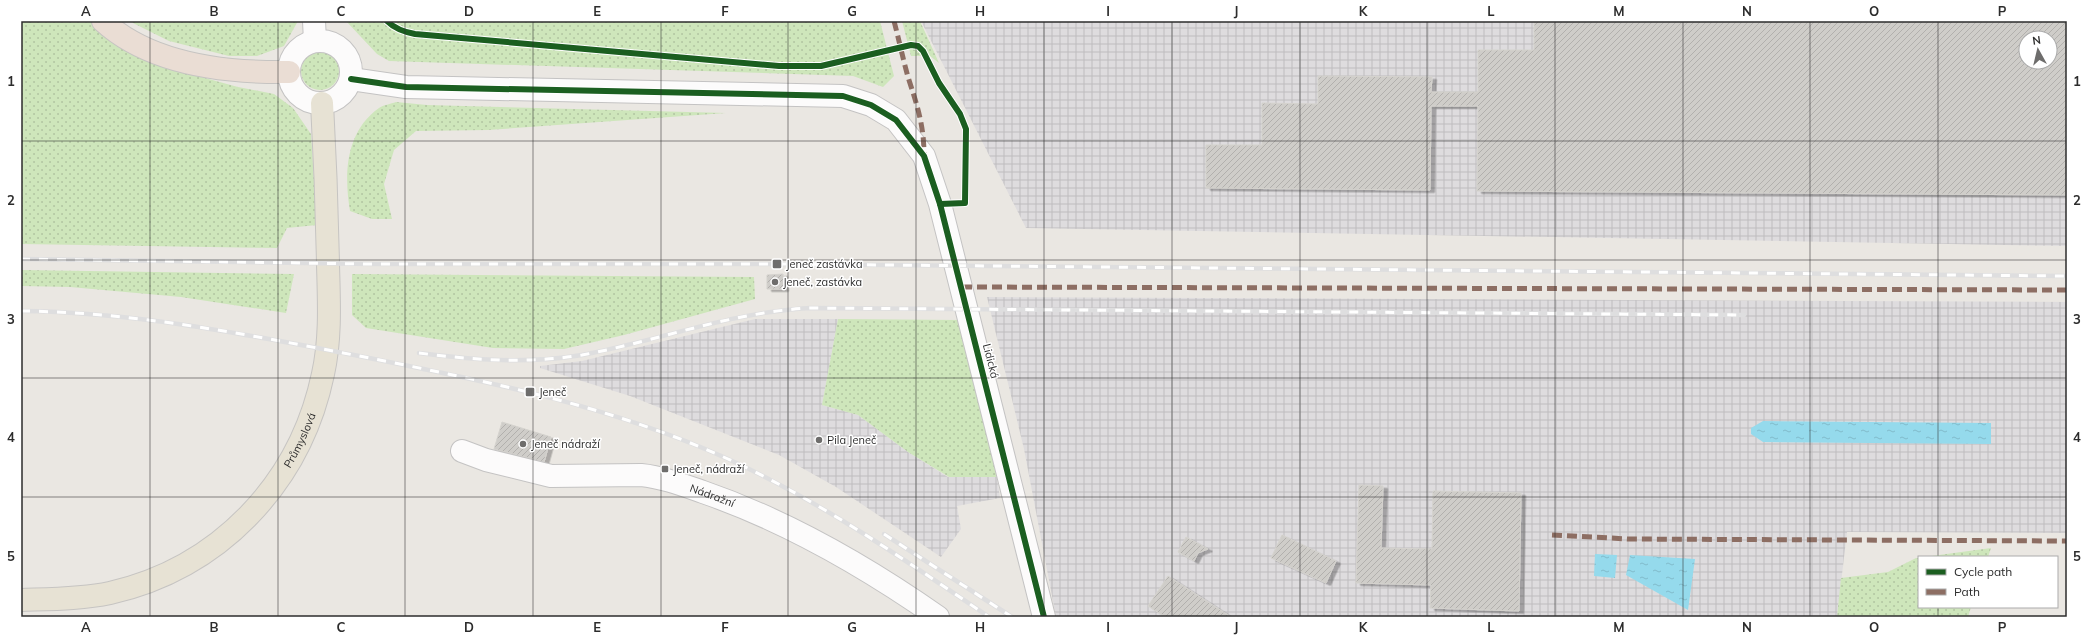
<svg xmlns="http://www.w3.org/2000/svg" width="2088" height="638" viewBox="0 0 2088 638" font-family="Mulish,sans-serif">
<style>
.industrial{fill:url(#industrial-grid);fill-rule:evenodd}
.grass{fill:url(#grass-dots)}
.water{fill:url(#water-ripples)}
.building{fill:url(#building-hatch);stroke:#d5d3ce;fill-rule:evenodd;filter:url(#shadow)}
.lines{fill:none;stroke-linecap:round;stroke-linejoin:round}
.minor-casing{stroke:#c4c3c3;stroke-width:24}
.major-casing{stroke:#c6c4c2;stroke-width:24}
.highway-casing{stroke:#c6c4c2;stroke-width:24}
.minor{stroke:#fcfbfb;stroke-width:22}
.major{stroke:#e7e2d4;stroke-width:22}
.highway{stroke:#eaddd4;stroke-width:22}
.rail-casing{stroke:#dededf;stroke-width:4.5}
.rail{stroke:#fff;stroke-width:3;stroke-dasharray:9;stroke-linecap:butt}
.quiet{stroke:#8d6e63;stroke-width:5;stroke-dasharray:10 5;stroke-linecap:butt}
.cycleway-casing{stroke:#fff;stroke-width:8}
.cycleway{stroke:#1b5e20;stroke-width:6}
.grid{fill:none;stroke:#2c2c2c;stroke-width:1;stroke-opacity:0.55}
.poi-dot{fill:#6e6d6c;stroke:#fff;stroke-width:1.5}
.labels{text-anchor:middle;stroke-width:3;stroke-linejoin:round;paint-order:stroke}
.poi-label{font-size:11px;fill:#2c2c2c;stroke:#fff;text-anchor:start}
.street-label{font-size:11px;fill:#2c2c2c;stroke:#fff}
.neatline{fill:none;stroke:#2c2c2c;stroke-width:1.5}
.grid-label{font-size:13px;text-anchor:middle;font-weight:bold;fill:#2c2c2c}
</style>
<defs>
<pattern id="industrial-grid" width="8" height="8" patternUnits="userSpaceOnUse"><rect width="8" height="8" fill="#dedcde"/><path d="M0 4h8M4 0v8" fill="none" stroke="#bfbdbf"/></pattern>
<pattern id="grass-dots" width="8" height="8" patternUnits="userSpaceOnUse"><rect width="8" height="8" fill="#cee6bb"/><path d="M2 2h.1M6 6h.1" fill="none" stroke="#b1c5a1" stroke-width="1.8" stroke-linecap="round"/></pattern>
<pattern id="water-ripples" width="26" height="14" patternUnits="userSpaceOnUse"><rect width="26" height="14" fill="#95daec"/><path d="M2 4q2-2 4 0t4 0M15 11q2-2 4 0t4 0" fill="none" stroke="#81bbcb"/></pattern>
<pattern id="building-hatch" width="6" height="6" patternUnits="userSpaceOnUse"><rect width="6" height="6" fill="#cfcdc9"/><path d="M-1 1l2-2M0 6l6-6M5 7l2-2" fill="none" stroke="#b2b0ad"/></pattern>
<filter id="shadow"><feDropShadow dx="4.5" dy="2.5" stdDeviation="0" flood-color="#0004"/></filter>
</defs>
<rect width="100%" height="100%" fill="#eae7e2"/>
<g class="industrial">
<path d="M921,21H2067V246L1026,228ZM2026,38H2050V62H2026Z"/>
<path d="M987,297L2067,302V533L1847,532L1837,617H1056L1024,449Z"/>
<path d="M755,319H838L822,405L858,415L908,452L948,477H997L1000,498L957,506L961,529L941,557L836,487L779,455L630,396L540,368V366L582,361Z"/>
</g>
<g class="grass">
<path d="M21,21H91L129,53L183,72L238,87L274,94L293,108L311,134L317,225L287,228L277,248L21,244Z"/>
<path d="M129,21H298L284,46L257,56H229L169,41Z"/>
<path d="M346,21H880L894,76L883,87L853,76L389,61L377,54Z"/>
<path d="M902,21H920L939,63L930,56H911Z"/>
<circle cx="320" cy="71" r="19"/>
<path d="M396,102L427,105L726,113L488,130L416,131L394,150L384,184L392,219H372L350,211C344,175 345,132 379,108C383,105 391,104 396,102Z"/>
<path d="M21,270L294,274L286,313L181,297L70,287L21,286Z"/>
<path d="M352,274L754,277L755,299L624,335L564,349L493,348L366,328L352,315Z"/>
<path d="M838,319L960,320L997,477H949L908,452L858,415L822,405Z"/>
<path d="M1991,548L1988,557H1924Z"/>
<path d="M1916,558H1919V607H1971L1968,617H1837L1841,578L1888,572Z"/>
</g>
<g class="water">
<path d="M1763,421L1991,423V444L1763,442L1751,434V428Z"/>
<path d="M1595,554L1617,555L1615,578L1594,576Z"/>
<path d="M1630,555L1695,559L1688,610L1626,575Z"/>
</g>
<g class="building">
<path d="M1534,21H2067V195L1477,191L1478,106H1431L1430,190L1206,188V145H1262V103L1318,104V76L1432,77L1431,92H1478V50H1534ZM2026,38H2050V62H2026Z"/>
<path d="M783,274L784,289H767V275Z"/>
<path d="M502,422L551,437L544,462L494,449Z"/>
<path d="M1359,485L1383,486L1381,548L1432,549L1433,491L1521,493L1519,611L1430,608L1431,585L1356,583Z"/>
<path d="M1282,535L1336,561L1326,583L1271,558Z"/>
<path d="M1186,537L1208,549L1198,553L1194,561L1178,552Z"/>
<path d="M1168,576L1231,617H1165L1148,606Z"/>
</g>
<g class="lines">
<defs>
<g id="minor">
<path d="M314,21L315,41"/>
<circle cx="320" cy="72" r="31"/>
<path d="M351,79L406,87L843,96L871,105L896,120L924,156L940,204L1044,617"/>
<path id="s1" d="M462,451L486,460L551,476L641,475C662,477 683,485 703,492C787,521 865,566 938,617"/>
</g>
<g id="major">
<path id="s2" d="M21,600C50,599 82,599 110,593C219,568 300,484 323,374C331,338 329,301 328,265C327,211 325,157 322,103"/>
</g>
<path id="highway" d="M103,21C151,65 227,73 289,72"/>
</defs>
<use href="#minor" class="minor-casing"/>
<use href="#major" class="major-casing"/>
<use href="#highway" class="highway-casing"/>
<use href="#minor" class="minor"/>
<use href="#major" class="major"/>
<use href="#highway" class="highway"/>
<defs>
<g id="rail">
<path d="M21,259L370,264H777L2067,276"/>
<path d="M21,311C134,312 244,334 354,355C481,380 609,405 728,459C820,501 905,560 989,617"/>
<path d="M419,353C473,360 527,364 582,355C658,341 731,312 810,308L1744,315"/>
<path d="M884,534L1012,617"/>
</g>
</defs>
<use href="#rail" class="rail-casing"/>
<use href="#rail" class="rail"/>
<g class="quiet">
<path d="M894,21C899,40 903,59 908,77C917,105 924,125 924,155"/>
<path d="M962,287L2067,290"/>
<path d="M1552,535L1629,539L2067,541"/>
</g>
<defs>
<g id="cycleway">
<path d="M387,21C395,29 404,32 415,34L779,66H821L911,45L918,46L923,51L939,83L960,114L966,129L965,203L940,204"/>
<path d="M351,79L406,87L843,96L871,105L896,120L924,156L940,204L1044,617"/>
</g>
</defs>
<use href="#cycleway" class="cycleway-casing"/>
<use href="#cycleway" class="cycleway"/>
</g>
<path class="grid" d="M150,21V617M278,21V617M405,21V617M533,21V617M661,21V617M788,21V617M916,21V617M1044,21V617M1172,21V617M1300,21V617M1427,21V617M1555,21V617M1683,21V617M1810,21V617M1938,21V557M21,141H2067M21,260H2067M21,378H2067M21,497H2067M1938,607V617"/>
<g class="poi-dot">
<rect x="772" y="259" width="10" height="10" rx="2"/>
<circle cx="775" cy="282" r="4"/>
<rect x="525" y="387" width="10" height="10" rx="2"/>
<circle cx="819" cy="440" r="4"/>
<circle cx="523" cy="444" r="4"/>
<rect x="661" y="465" width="8" height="8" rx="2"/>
</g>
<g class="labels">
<g class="poi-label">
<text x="786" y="268">Jeneč zastávka</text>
<text x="783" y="286">Jeneč, zastávka</text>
<text x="539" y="396">Jeneč</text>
<text x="827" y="444">Pila Jeneč</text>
<text x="531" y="448">Jeneč nádraží</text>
<text x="673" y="473">Jeneč, nádraží</text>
</g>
<g class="street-label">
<text transform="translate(991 361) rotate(76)" y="4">Lidická</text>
<text dy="4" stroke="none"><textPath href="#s2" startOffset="342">Průmyslová</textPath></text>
<text dy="4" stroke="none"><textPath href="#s1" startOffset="257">Nádražní</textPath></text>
</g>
</g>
<rect width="2088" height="638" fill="none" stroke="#ffffff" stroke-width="44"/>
<rect x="1918" y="556" width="140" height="52" fill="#ffffff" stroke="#ababab"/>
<rect x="1926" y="569" width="20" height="6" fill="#1b5e20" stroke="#ababab"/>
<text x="1954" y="576" font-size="12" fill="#2c2c2c">Cycle path</text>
<rect x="1926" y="589" width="20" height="6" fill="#8d6e63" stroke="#ababab"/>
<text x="1954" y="596" font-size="12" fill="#2c2c2c">Path</text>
<g transform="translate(2038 50) rotate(352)"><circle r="19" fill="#ffffff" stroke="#ababab"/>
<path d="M0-3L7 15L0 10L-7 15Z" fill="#6e6d6c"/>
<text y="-6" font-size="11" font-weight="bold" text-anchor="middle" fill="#2c2c2c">N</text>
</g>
<rect x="22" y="22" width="2044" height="594" class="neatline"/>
<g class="grid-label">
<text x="86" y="16">A</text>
<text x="214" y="16">B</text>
<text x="341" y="16">C</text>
<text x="469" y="16">D</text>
<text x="597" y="16">E</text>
<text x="725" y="16">F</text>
<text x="852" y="16">G</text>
<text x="980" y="16">H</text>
<text x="1108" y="16">I</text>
<text x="1236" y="16">J</text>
<text x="1363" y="16">K</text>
<text x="1491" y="16">L</text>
<text x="1619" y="16">M</text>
<text x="1747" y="16">N</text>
<text x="1874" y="16">O</text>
<text x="2002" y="16">P</text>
<text x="11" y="86">1</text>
<text x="2077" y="86">1</text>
<text x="11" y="205">2</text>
<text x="2077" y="205">2</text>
<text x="11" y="324">3</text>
<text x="2077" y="324">3</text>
<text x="11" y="442">4</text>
<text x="2077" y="442">4</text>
<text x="11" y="561">5</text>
<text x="2077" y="561">5</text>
<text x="86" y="632">A</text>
<text x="214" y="632">B</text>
<text x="341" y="632">C</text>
<text x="469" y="632">D</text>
<text x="597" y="632">E</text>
<text x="725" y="632">F</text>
<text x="852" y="632">G</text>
<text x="980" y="632">H</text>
<text x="1108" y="632">I</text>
<text x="1236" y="632">J</text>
<text x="1363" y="632">K</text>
<text x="1491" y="632">L</text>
<text x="1619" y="632">M</text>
<text x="1747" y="632">N</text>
<text x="1874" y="632">O</text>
<text x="2002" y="632">P</text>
</g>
</svg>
